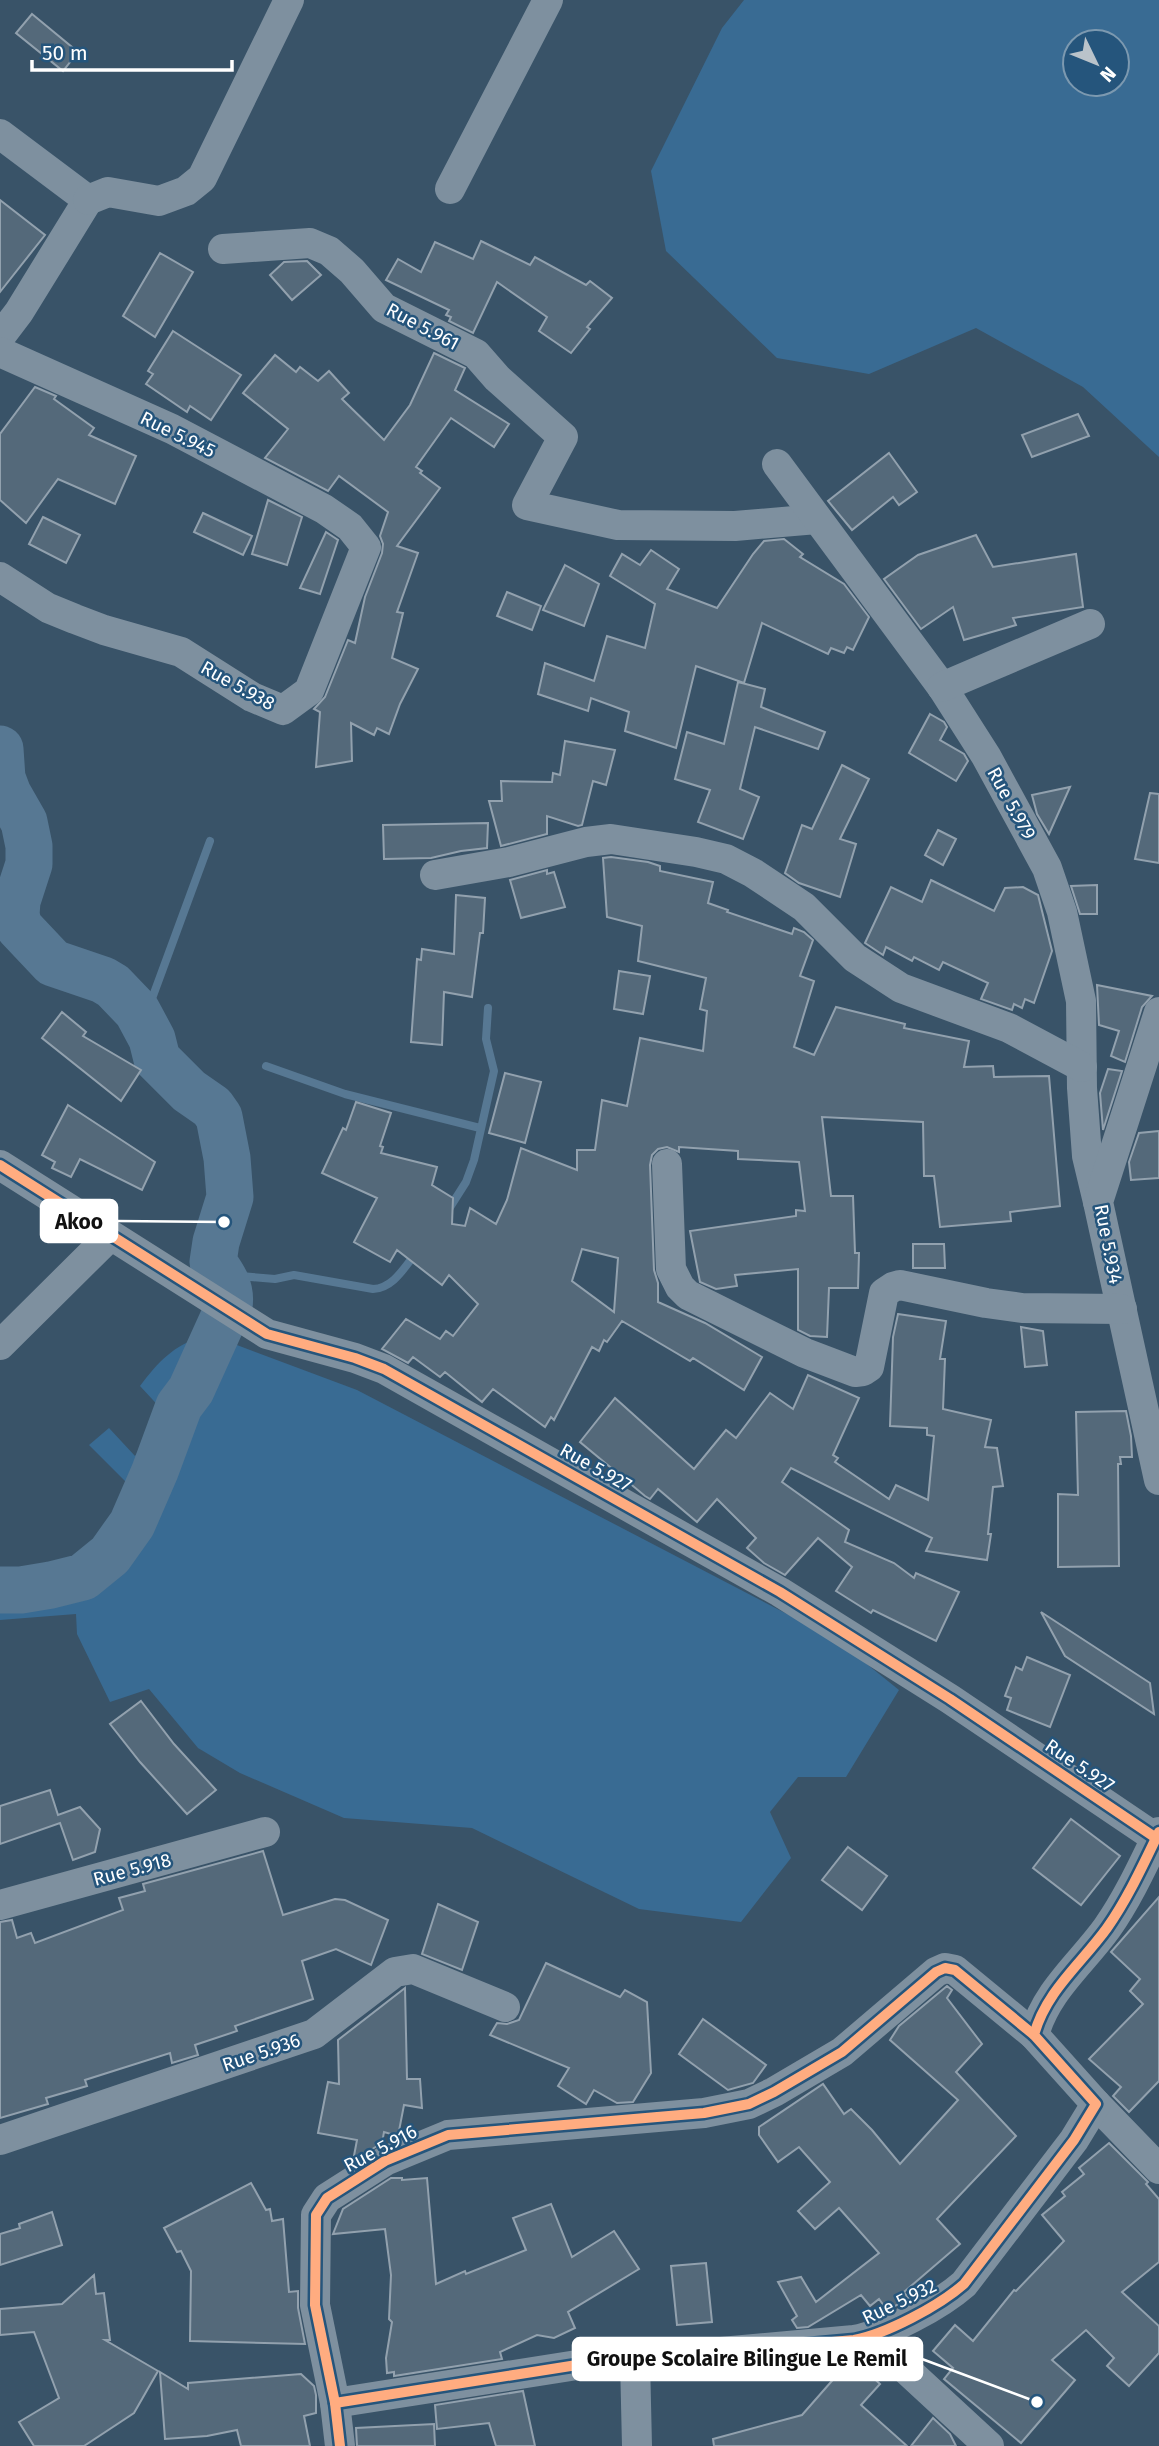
<svg xmlns="http://www.w3.org/2000/svg" width="1159" height="2446" viewBox="0 0 1159 2446" font-family="'Fira Sans',sans-serif">
<style>
.green{fill:#396b93;fill-rule:evenodd}
.lines{fill:none;stroke-linecap:round;stroke-linejoin:round}
.stream{stroke:#577893;stroke-width:8}
.river{stroke:#577893;stroke-width:47}
.building{fill:#54697a;stroke:#92a1ae;stroke-width:2;fill-rule:evenodd}
.minor{stroke:#7e909f;stroke-width:30}
.cycleway-casing{stroke:#25557c;stroke-width:15}
.cycleway{stroke:#ffac80;stroke-width:10}
.labels{text-anchor:middle;stroke-width:5;stroke-linejoin:round;paint-order:stroke}
.street-label{font-size:19px;fill:#fff;stroke:#25557c}
.leader{fill:none;stroke:#fff;stroke-width:2.5}
.callout-dot{fill:#fff;stroke:#25557c;stroke-width:2.5}
.callout{fill:#fff;stroke:#fff;stroke-width:2.5}
.callout-label{font-size:21px;text-anchor:middle;font-weight:bold;fill:#111}
</style>
<rect width="100%" height="100%" fill="#395368"/>
<g class="green">
<path d="M744,0H1159V457L1083,387L976,328L869,374L777,358L666,251L651,171L722,28ZM1117,42V84H1075V42Z"/>
<path d="M203,1336L229,1342L357,1390L837,1640L899,1690L846,1777H798L770,1812L791,1858L741,1922L639,1909L472,1828L344,1818L240,1773L198,1748L149,1689L110,1702L77,1634L76,1614L0,1620V1575L45,1563L62,1578L106,1542L131,1487L89,1445L109,1428L135,1456L165,1413L140,1386C159,1361 173,1346 203,1336Z"/>
</g>
<g class="lines">
<g class="stream">
<path d="M143,1023L210,841"/>
<path d="M266,1066L345,1094L480,1128"/>
<path d="M447,1212L466,1182L474,1160L494,1071L486,1039L488,1008"/>
<path d="M225,1279L228,1275L275,1279L294,1275L373,1289C393,1288 404,1268 416,1253"/>
</g>
<path class="river" d="M0,749L2,778L8,794L24,822L29,846V864L17,901L16,915L19,927L53,963L103,980L113,986L137,1011L152,1039L157,1059L189,1091L212,1107L219,1117L227,1158L230,1197L216,1242L213,1262C223,1276 232,1288 229,1306L191,1390L179,1406L155,1471L132,1524L110,1555L83,1577L51,1585L21,1590H0"/>
</g>
<g class="building">
<path d="M32,14L78,52L63,71L16,33Z"/>
<path d="M0,200L45,235L0,292Z"/>
<path d="M481,241L530,265L535,257L586,285L590,281L612,298L587,327L590,329L571,353L539,331L547,317L497,282L473,333L449,321L451,317L446,315L449,310L386,280L398,259L421,272L435,242L473,259Z"/>
<path d="M160,253L193,272L155,337L123,316Z"/>
<path d="M307,261L321,275L292,300L270,275L284,262Z"/>
<path d="M173,331L241,375L211,420L190,406L187,412L146,384L153,374L148,371Z"/>
<path d="M434,353L465,368L455,390L509,424L494,447L451,418L416,467L422,471L420,473L440,488L397,546L418,553L397,612L403,613L392,658L418,669L400,704L389,734L377,728L374,735L351,723L352,761L316,767L320,712L314,709L325,697L348,640L355,643L365,597L382,553L383,544L380,536L388,512L339,476L328,491L265,458L288,429L243,393L275,355L296,372L300,367L318,381L329,371L349,393L342,399L384,440L410,405Z"/>
<path d="M35,387L56,396L54,399L94,428L89,435L136,456L115,504L58,479L26,523L0,500V434Z"/>
<path d="M1078,414L1089,436L1032,457L1022,435Z"/>
<path d="M889,453L917,492L899,505L893,497L852,530L828,501Z"/>
<path d="M268,500L302,517L287,565L252,554Z"/>
<path d="M203,513L252,536L243,555L194,532Z"/>
<path d="M43,517L80,535L66,563L29,544Z"/>
<path d="M326,532L338,540L320,594L300,588Z"/>
<path d="M976,535L993,567L1076,554L1083,607L1013,618L1016,625L964,640L953,607L921,629L884,579L918,555Z"/>
<path d="M784,539L803,554L800,557L844,584L869,617L853,650L847,647L844,653L831,648L828,654L762,623L744,683L696,666L676,748L625,731L629,712L591,698L588,711L538,694L545,663L594,681L607,636L645,648L655,604L610,576L622,554L640,565L651,550L679,569L667,589L717,608L753,554L764,541Z"/>
<path d="M565,565L599,584L584,626L543,610Z"/>
<path d="M507,592L541,606L532,630L497,616Z"/>
<path d="M738,682L765,689L761,707L825,732L818,749L755,727L740,789L759,797L743,839L698,822L710,790L675,779L687,732L724,744Z"/>
<path d="M930,714L944,722L947,727L940,740L964,754L968,761L956,781L909,753Z"/>
<path d="M565,741L615,750L606,785L593,781L582,825L578,826L547,816V834L501,846L489,801H502L501,781L552,782L553,773L560,775Z"/>
<path d="M842,765L869,779L840,839L856,844L840,897L799,883L785,873L802,825L812,829Z"/>
<path d="M1070,787L1049,834L1037,814L1032,795Z"/>
<path d="M1150,793L1159,794V863L1135,859Z"/>
<path d="M488,823L487,848L461,851L431,858L384,859L383,825Z"/>
<path d="M938,830L956,839L943,865L925,855Z"/>
<path d="M611,857L648,862L660,866V871L713,882L708,903L728,910L727,912L792,934L794,928L804,932L813,940L800,976L814,981L794,1047L814,1055L836,1007L905,1024L904,1028L969,1041L964,1067L993,1066L994,1077L1049,1076L1060,1206L1010,1212L1011,1221L940,1227L934,1176H924L923,1122L822,1117L831,1196H853L855,1253H859L858,1288H829L827,1337L810,1336L798,1330V1269L735,1275L737,1286L716,1289L700,1282L690,1231L796,1216V1210L805,1211L799,1162L738,1159V1151L679,1147V1152L667,1147L658,1149L652,1155L650,1165L654,1270L658,1283V1302L705,1323L762,1357L744,1390L693,1358L690,1361L622,1321L607,1342L604,1340L599,1351L592,1347L554,1420L551,1417L545,1427L493,1389L482,1402L445,1372L440,1377L413,1357L408,1363L382,1349L406,1319L440,1339L446,1331L453,1336L478,1304L449,1275L442,1285L397,1250L390,1262L354,1242L377,1198L322,1173L343,1128L346,1130L356,1102L391,1113L380,1146L383,1147L381,1153L437,1167L432,1185L453,1198L452,1224L465,1226L470,1208L496,1224L507,1200L521,1148L577,1170V1150H595L602,1100L627,1106L640,1038L703,1051L707,1011L700,1009L706,978L638,961L642,926L607,917L603,858ZM582,1249L618,1258L614,1312L572,1281Z"/>
<path d="M547,870V874L554,872L565,907L521,918L510,880Z"/>
<path d="M931,880L994,911L1005,888L1023,887L1038,895L1052,951L1034,1003L1025,999L1022,1008L1014,1004L1012,1010L981,999L988,983L943,962L939,970L914,957L912,961L886,947L883,955L865,943L891,887L922,902Z"/>
<path d="M1097,885V914H1080L1071,886Z"/>
<path d="M456,895L485,898L483,933H480L472,997L444,992L442,1045L411,1042L417,959L421,960L422,949L454,954Z"/>
<path d="M619,971L650,976L643,1014L614,1009Z"/>
<path d="M1097,985L1152,996L1142,1007L1125,1062L1111,1056L1119,1031L1099,1025Z"/>
<path d="M62,1012L86,1032L83,1036L141,1070L121,1101L42,1038Z"/>
<path d="M1108,1069L1122,1071L1103,1130L1100,1093Z"/>
<path d="M505,1073L541,1082L525,1143L489,1133Z"/>
<path d="M68,1105L155,1162L142,1190L80,1159L71,1177L52,1168L55,1162L42,1155Z"/>
<path d="M1159,1131V1178L1131,1180L1129,1162L1139,1133Z"/>
<path d="M913,1244H944L945,1268H913Z"/>
<path d="M898,1314L946,1321L940,1359H945L943,1409L991,1420L985,1447L997,1448L1003,1486L993,1487L988,1534H991L987,1560L926,1551L932,1538L791,1468L782,1482L849,1530L845,1542L894,1563L914,1578L916,1573L959,1592L936,1641L873,1610L871,1613L836,1591L852,1567L818,1538L785,1575L764,1563L747,1548L756,1538L717,1499L697,1522L658,1489L650,1499L645,1496L580,1442L615,1398L694,1469L726,1430L736,1438L770,1393L793,1409L808,1375L859,1398L833,1455L838,1458L835,1462L889,1499L896,1485L928,1500L934,1436L927,1435V1428L890,1426L893,1337Z"/>
<path d="M1021,1327L1043,1331L1047,1365L1025,1367Z"/>
<path d="M1126,1411L1131,1436L1132,1457H1120L1121,1464H1118L1119,1566L1058,1567V1494L1078,1495L1076,1412Z"/>
<path d="M1041,1612L1150,1683L1154,1714L1065,1656Z"/>
<path d="M1027,1657L1070,1675L1050,1727L1007,1710L1011,1698L1005,1696L1016,1667L1022,1670Z"/>
<path d="M141,1701L174,1744L216,1790L187,1814L140,1762L110,1724Z"/>
<path d="M50,1790L58,1815L80,1807L100,1829L95,1852L73,1860L60,1823L0,1844V1806Z"/>
<path d="M1071,1819L1120,1856L1081,1905L1033,1868Z"/>
<path d="M848,1847L887,1876L862,1910L822,1880Z"/>
<path d="M263,1851L283,1915L335,1899L345,1900L388,1920L371,1965L336,1949L302,1961L313,1999L235,2026L237,2031L195,2045L198,2055L172,2063L170,2053L85,2080L87,2086L46,2098L48,2104L0,2118V1922L12,1920L17,1938L31,1933L35,1943L123,1910L119,1898L145,1891L143,1884Z"/>
<path d="M1159,1897V2081L1129,2112L1113,2096L1121,2087L1089,2059L1143,2004L1130,1991L1140,1979L1111,1952Z"/>
<path d="M438,1904L478,1922L462,1970L422,1954Z"/>
<path d="M546,1963L620,1997L625,1990L647,2002L651,2073L633,2102L617,2103L594,2090L586,2104L558,2086L569,2068L490,2035L497,2023L507,2024L519,2020Z"/>
<path d="M947,1986L952,1990L947,1998L982,2044L956,2072L1016,2136L937,2219L960,2244L904,2292L909,2299L887,2310L879,2299L870,2306L861,2295L808,2327L797,2328L792,2320L797,2316L778,2282L801,2277L816,2302L879,2253L839,2208L815,2229L798,2211L830,2182L799,2147L778,2162L759,2135V2127L823,2084L844,2114L851,2109L872,2130L900,2164L958,2100L890,2040L899,2026Z"/>
<path d="M405,1988L407,2079H420L422,2108L404,2105L398,2136L384,2132L382,2143L353,2161L357,2140L318,2133L328,2082L339,2084L338,2040Z"/>
<path d="M703,2019L766,2065L753,2083L728,2090L679,2054Z"/>
<path d="M1109,2143L1148,2182L1146,2184L1159,2199V2262L1122,2292L1159,2326V2353L1129,2386L1107,2366L1114,2358L1086,2330L1052,2360L1075,2380L1021,2443L944,2379L953,2368L933,2351L955,2325L973,2341L1014,2290L1016,2291L1064,2241L1042,2215L1065,2196L1062,2192L1084,2174L1079,2168Z"/>
<path d="M391,2178H402V2180L427,2178L436,2284L465,2271L466,2274L526,2250L513,2218L551,2204L572,2257L614,2231L639,2269L568,2312L575,2328L554,2338L537,2335L500,2352L502,2359L394,2376V2372L387,2373L386,2358L392,2322L389,2319L391,2275L385,2229L333,2234L343,2209Z"/>
<path d="M251,2183L266,2210L270,2209L272,2221L283,2219L289,2292L298,2291V2308L305,2344L190,2341L191,2271L181,2251L177,2252L164,2228Z"/>
<path d="M52,2212L62,2245L0,2265V2234L20,2228L19,2224Z"/>
<path d="M706,2263L712,2322L677,2325L671,2266Z"/>
<path d="M94,2275L96,2294L104,2293L110,2340H105L158,2371L134,2413L84,2446H34L19,2422L59,2398L34,2332L0,2335V2309L62,2304Z"/>
<path d="M852,2358L880,2384L861,2405L907,2446H714L713,2439L802,2415Z"/>
<path d="M160,2372L188,2389V2383L301,2374L314,2386L316,2395V2413L304,2416L310,2446H241L237,2430L207,2436L165,2439Z"/>
<path d="M523,2391L535,2446H496L489,2423L437,2429L435,2405Z"/>
<path d="M933,2418L950,2434L956,2446H911Z"/>
<path d="M434,2424L435,2446H357L356,2428Z"/>
</g>
<g class="lines">
<g class="minor">
<path d="M0,134L88,200L19,312L0,337"/>
<path d="M450,189L548,0"/>
<path d="M88,200L108,192L159,201L186,191L202,178L289,0"/>
<path d="M223,249L310,243L329,251L352,271L384,308L476,354L497,378L563,437L527,505L618,525L735,526L817,519"/>
<path d="M0,352L172,429L324,509L350,527L366,547L309,691L283,710L252,697L181,652L104,630L75,619L48,608L0,577"/>
<path d="M777,464L942,687L986,756L1047,868L1062,912L1081,1001L1082,1088L1087,1156L1098,1202"/>
<path d="M942,687L1090,624"/>
<path d="M435,875L509,862L586,842L611,839L696,852L726,859L753,873L804,907L855,958L901,988L1009,1028L1082,1067"/>
<path d="M1159,1012L1098,1202L1159,1480"/>
<path d="M667,1164L671,1269L680,1287L688,1295L805,1353L855,1372L863,1371L869,1367L884,1293L893,1287L900,1285L986,1303L1022,1308L1122,1309"/>
<path d="M0,1165L267,1334L355,1358L384,1369L780,1592L950,1699L1156,1838"/>
<path d="M0,1345L110,1236"/>
<path d="M0,1905L265,1832"/>
<path d="M1096,2104L1159,2169"/>
<path d="M0,2140L314,2034L395,1972L413,1969L505,2007"/>
<path d="M871,2337L989,2446"/>
<path d="M635,2360L637,2446"/>
<path d="M335,2403L577,2365L854,2340C886,2334 939,2306 964,2284L1074,2140L1096,2104L1034,2035C1046,1991 1081,1964 1107,1928C1128,1898 1143,1865 1159,1832"/>
<path d="M340,2446L335,2403L315,2305L316,2215L327,2198L385,2161L448,2135L704,2113L749,2104L774,2092L842,2052L936,1972L945,1968L955,1970L1034,2035"/>
</g>
<defs>
<g id="cycleway">
<path d="M0,1165L267,1334L355,1358L384,1369L780,1592L950,1699L1156,1838"/>
<path d="M335,2403L577,2365L854,2340C886,2334 939,2306 964,2284L1074,2140L1096,2104L1034,2035C1046,1991 1081,1964 1107,1928C1128,1898 1143,1865 1159,1832"/>
<path d="M340,2446L335,2403L315,2305L316,2215L327,2198L385,2161L448,2135L704,2113L749,2104L774,2092L842,2052L936,1972L945,1968L955,1970L1034,2035"/>
</g>
</defs>
<use href="#cycleway" class="cycleway-casing"/>
<use href="#cycleway" class="cycleway"/>
</g>
<g class="labels">
<g class="street-label">
<text transform="translate(423 326) rotate(28)" y="7">Rue 5.961</text>
<text transform="translate(178 434) rotate(26)" y="7">Rue 5.945</text>
<text transform="translate(238 685) rotate(29)" y="7">Rue 5.938</text>
<text transform="translate(1012 803) rotate(61)" y="7">Rue 5.979</text>
<text transform="translate(1109 1244) rotate(79)" y="7">Rue 5.934</text>
<text transform="translate(596 1467) rotate(29)" y="7">Rue 5.927</text>
<text transform="translate(1080 1765) rotate(34)" y="7">Rue 5.927</text>
<text transform="translate(132 1869) rotate(-15)" y="7">Rue 5.918</text>
<text transform="translate(261 2052) rotate(-19)" y="7">Rue 5.936</text>
<text transform="translate(380 2148) rotate(-28)" y="7">Rue 5.916</text>
<text transform="translate(899 2301) rotate(-26)" y="7">Rue 5.932</text>
</g>
</g>
<path class="leader" d="M224 1222L117 1221M1037 2402L922 2359"/>
<g class="callout-dot">
<circle cx="224" cy="1222" r="7"/>
<circle cx="1037" cy="2402" r="7"/>
</g>
<g class="callout">
<rect x="41" y="1200" width="76" height="42" rx="7"/>
<rect x="573" y="2338" width="349" height="42" rx="7"/>
</g>
<g class="callout-label">
<text x="79" y="1229">Akoo</text>
<text x="747" y="2366">Groupe Scolaire Bilingue Le Remil</text>
</g>
<g transform="translate(1096 63) rotate(133)"><circle r="33" fill="#25557c" stroke="#7c99b0" stroke-width="2"/>
<path d="M0-5L12 26L0 18L-12 26Z" fill="#bac3ca"/>
<text y="-10" font-size="19" font-weight="bold" text-anchor="middle" fill="#ffffff">N</text>
</g>
<path d="M32 60v10h200v-10" fill="none" stroke="#ffffff" stroke-width="3.5"/>
<text x="42" y="60" font-size="21" fill="#ffffff" stroke="#25557c" stroke-width="5" paint-order="stroke">50 m</text>
</svg>
